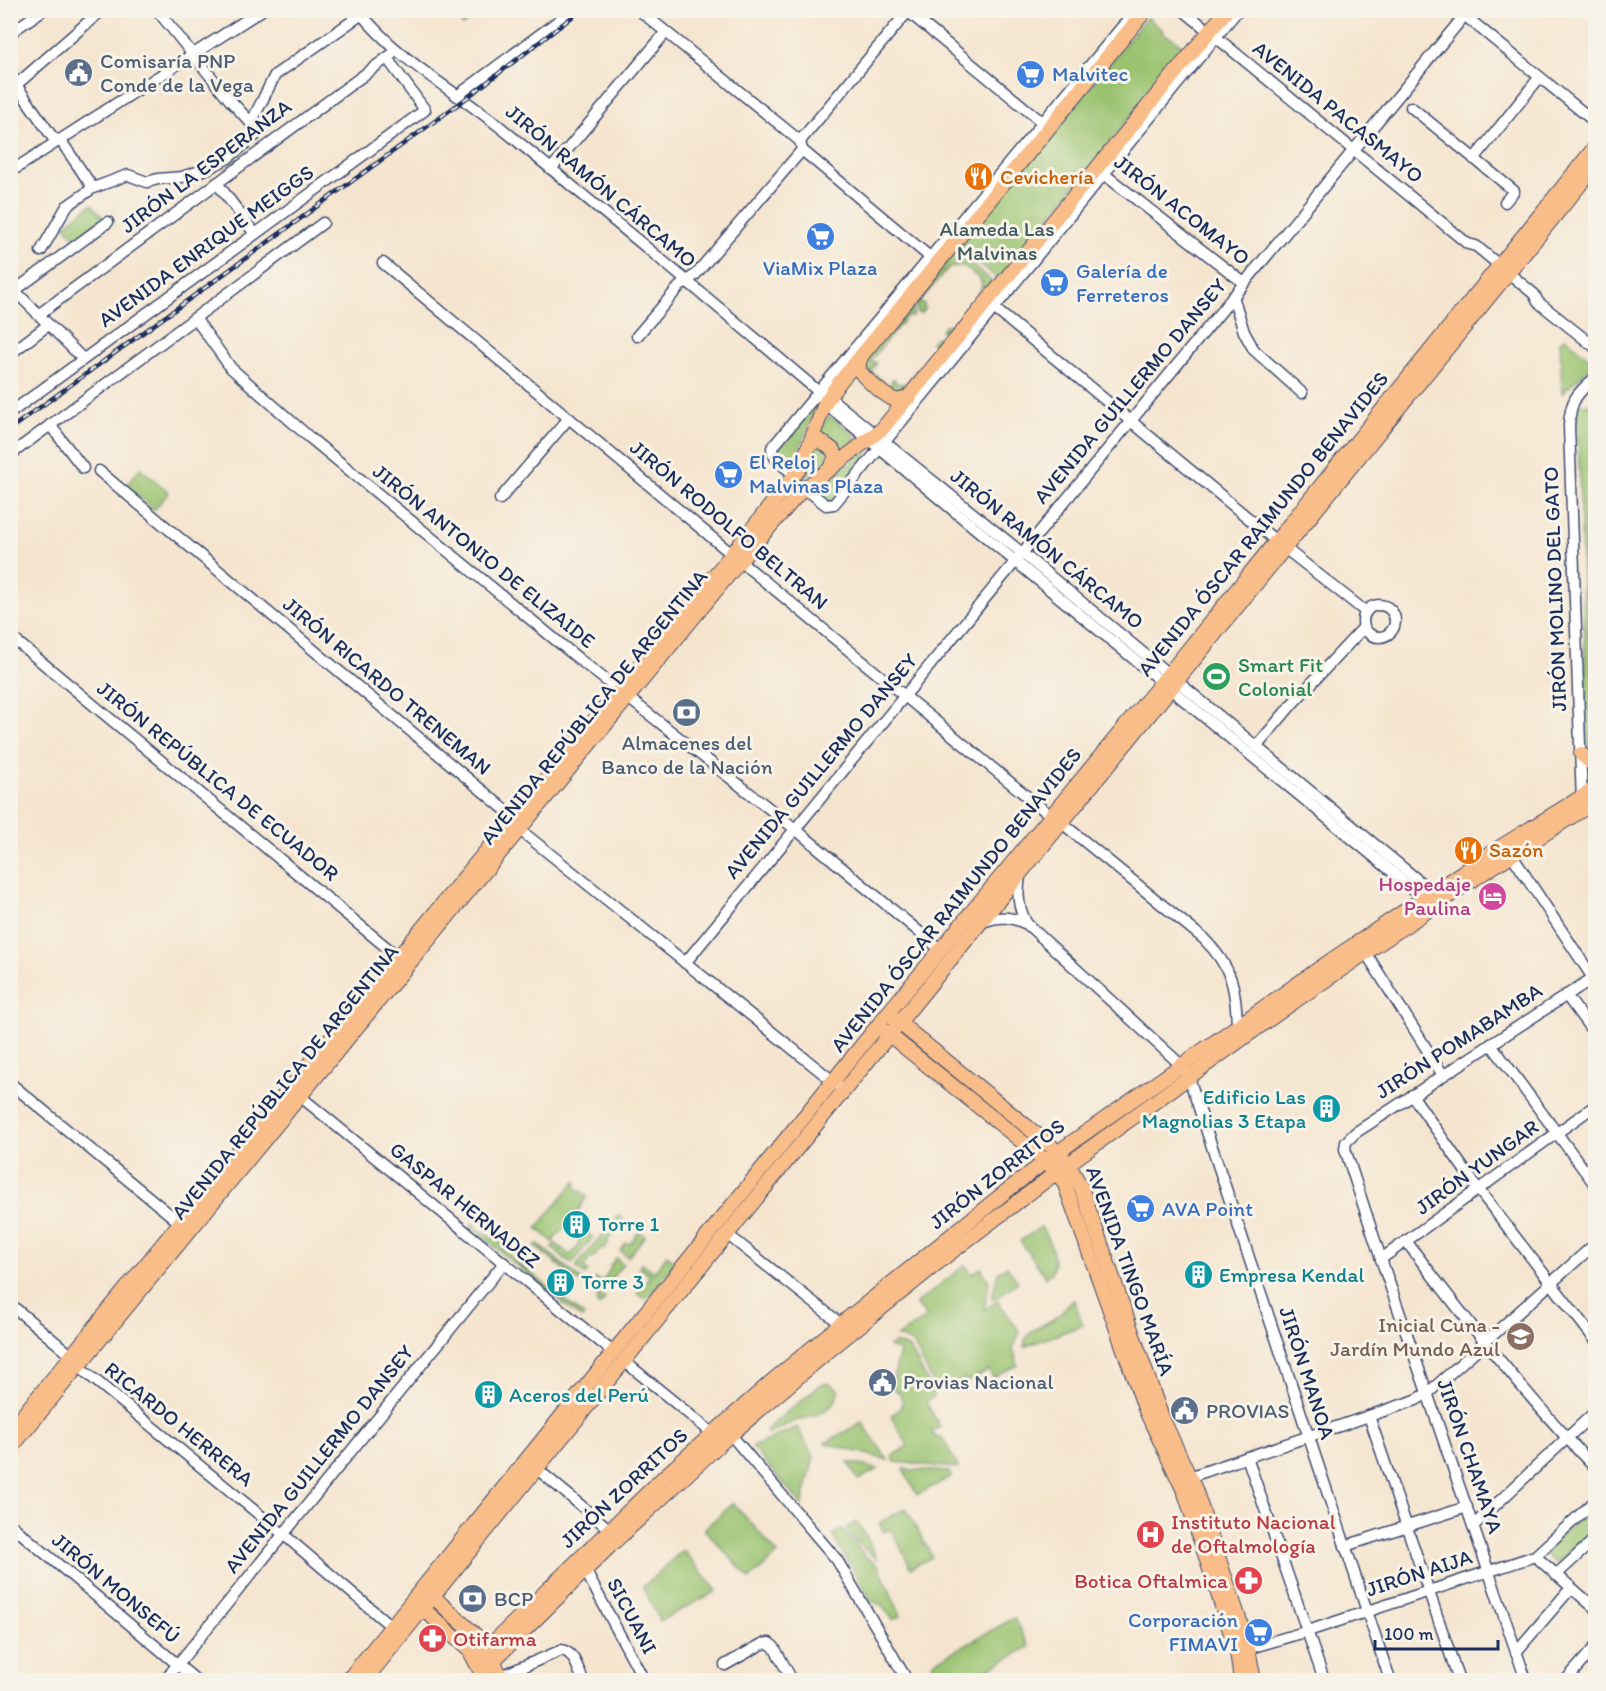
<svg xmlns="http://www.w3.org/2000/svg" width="1606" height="1691" viewBox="0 0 1606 1691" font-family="Itim,sans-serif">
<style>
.green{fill:#9ac36f;stroke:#5a7966;stroke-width:1.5}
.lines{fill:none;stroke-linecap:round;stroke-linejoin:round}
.minor-casing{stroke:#3c4a6f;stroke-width:13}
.major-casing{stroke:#3c4a6f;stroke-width:16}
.minor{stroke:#fff;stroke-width:10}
.major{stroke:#f8bd89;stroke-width:14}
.rail-casing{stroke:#1b2f5e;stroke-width:4.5}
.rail{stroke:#f7f3e8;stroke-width:2;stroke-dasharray:7;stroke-linecap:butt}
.labels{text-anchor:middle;stroke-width:6;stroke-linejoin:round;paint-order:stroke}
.service-label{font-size:21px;fill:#4e5e75;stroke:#f7f3e8;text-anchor:start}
.shop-label{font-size:21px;fill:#366cbe;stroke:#f7f3e8;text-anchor:start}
.street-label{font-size:21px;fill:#1b2f5e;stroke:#f7f3e8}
.food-label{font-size:21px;fill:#c56008;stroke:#f7f3e8;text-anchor:start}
.park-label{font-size:21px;fill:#415b63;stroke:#f7f3e8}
.leisure-label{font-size:21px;fill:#27864d;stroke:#f7f3e8;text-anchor:start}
.hotel-label{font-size:21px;fill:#b23c85;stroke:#f7f3e8;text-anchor:end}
.culture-label{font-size:21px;fill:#0d838f;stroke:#f7f3e8;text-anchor:start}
.education-label{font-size:21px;fill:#785e54;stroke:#f7f3e8;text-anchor:end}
.health-label{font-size:21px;fill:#be3a42;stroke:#f7f3e8;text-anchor:start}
</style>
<rect width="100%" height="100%" fill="#f7f3e8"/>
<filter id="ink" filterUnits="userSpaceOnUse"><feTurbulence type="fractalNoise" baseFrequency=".0167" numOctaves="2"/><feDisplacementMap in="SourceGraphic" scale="12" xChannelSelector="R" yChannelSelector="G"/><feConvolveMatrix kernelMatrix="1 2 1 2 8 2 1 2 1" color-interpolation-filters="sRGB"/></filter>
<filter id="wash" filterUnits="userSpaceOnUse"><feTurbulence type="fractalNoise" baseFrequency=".008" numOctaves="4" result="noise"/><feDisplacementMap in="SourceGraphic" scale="24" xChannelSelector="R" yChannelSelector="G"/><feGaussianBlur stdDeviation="1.35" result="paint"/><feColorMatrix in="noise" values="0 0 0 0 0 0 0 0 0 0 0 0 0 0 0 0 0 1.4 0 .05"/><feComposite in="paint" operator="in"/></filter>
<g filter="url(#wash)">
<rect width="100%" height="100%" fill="#f5e5cf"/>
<g class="green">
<path d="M452,11H476L479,14L463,26Z"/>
<path d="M1147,17L1162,30L1164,34L1173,38L1187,50L1134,112L999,280L959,246Z"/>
<path d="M92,204L104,219L76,240L65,225Z"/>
<path d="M955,251L995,284L972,312L964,316L954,327L946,333L941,330L945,325H955L979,295L982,284L980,279L963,266L948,268L920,301V303L924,304L925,309L922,313H917L916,303L929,287L933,278Z"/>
<path d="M910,305L913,306V316L906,317L871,360V362H876V365L871,371L887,385H891L892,379H895V383L906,384L935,347L936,344L931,343L935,338L948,335L949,341L902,395L893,393L868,371L865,367V358Z"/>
<path d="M1566,338L1595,363L1562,393L1560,341Z"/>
<path d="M812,404L817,407L793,463H788L777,454L776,449Z"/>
<path d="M1595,404V751L1588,747L1577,405Z"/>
<path d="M829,417H833L854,435L856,439L852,444L796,485L825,420Z"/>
<path d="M867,453V455L831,503L813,491L861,454Z"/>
<path d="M140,468L169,492L154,510L126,486Z"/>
<path d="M901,1031L1043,1146L1039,1150L897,1035Z"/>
<path d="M575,1181L577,1183L575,1187L587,1196L576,1214L578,1216C571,1226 557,1231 553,1242L537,1228Z"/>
<path d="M618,1215L623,1219L613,1228V1233L607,1241L608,1243L604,1249L601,1248L595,1256L589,1259L584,1268L588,1271L585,1275L576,1267Z"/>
<path d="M473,1223L480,1232L486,1233L493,1239L495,1237L501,1242L500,1244C509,1252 511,1258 520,1263L517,1266L471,1226Z"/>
<path d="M1041,1227C1049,1241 1058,1255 1052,1272L1046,1277L1020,1241Z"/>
<path d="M639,1231L645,1236L628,1257L620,1251L626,1243L628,1244L632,1242Z"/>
<path d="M585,1232L593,1237L572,1264L552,1248L555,1243L570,1255L577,1248L580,1239Z"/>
<path d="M538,1244L605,1299L599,1306L596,1303L599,1298L535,1246Z"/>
<path d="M667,1255L676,1262L646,1299L637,1293L650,1276L639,1267L642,1263L654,1272Z"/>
<path d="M616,1258L623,1264L603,1289L594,1281L596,1278L600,1281L605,1278L611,1267L610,1266Z"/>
<path d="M521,1265L584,1316L582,1319L519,1267Z"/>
<path d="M965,1265L972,1274L981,1268L989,1282L984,1310L998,1301L1020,1332L1013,1348L1018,1365L993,1378L989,1370L967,1382L965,1379L938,1392L913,1343L897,1337L927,1317L916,1304Z"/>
<path d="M1007,1266L1018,1282L994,1299L992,1297L998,1273Z"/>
<path d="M1074,1300L1083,1325L1024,1347C1023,1329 1051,1324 1061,1313C1067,1308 1066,1303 1074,1300Z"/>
<path d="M894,1343L910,1348L935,1396L926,1402L940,1427L932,1431L937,1439L942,1437L959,1468L895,1462L892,1456L908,1446L891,1415L900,1409L903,1403L900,1394L891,1386L900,1351L889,1347Z"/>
<path d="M829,1383L838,1389C839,1411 812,1416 796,1421C787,1424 778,1429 769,1434L766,1432L768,1428L820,1385Z"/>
<path d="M862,1422L888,1460L825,1443Z"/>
<path d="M797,1427L814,1457L802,1505L752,1447Z"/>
<path d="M848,1462L878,1469L858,1480Z"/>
<path d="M903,1469L949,1472L951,1477L917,1495Z"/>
<path d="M733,1503L778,1554L750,1579L704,1529Z"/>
<path d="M1595,1503V1527L1556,1564L1543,1552Z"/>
<path d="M906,1508L932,1557L911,1568L891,1529L884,1532L879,1523Z"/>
<path d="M857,1522L866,1536L877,1559L858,1543L846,1528Z"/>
<path d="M842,1529L867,1558L878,1565L901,1616L893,1620L882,1605L871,1601L832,1535Z"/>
<path d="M683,1550L717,1591L660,1621L643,1587Z"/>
<path d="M1014,1618L1029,1647L968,1680H941L932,1663Z"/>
</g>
</g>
<g filter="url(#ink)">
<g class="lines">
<defs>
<g id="minor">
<path d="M358,10C398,61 456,91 505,131C610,217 715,304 819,392L825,403L947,505L1429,902"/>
<path d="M639,10L800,141L802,150L931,258"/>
<path d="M906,10L1043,123"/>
<path d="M1183,10L1468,244L1476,246L1534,294L1538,302L1596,348"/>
<path d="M1458,10L1596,123"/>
<path d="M10,33L43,10"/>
<path d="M10,76L53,138L61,141L93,188"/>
<path d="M16,85L102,10"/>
<path d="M457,96L573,10"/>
<path d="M1411,107L1514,191L1505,202"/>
<path d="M251,123L275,75L368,10"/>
<path d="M800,141L909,10"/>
<path d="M1474,159L1539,78"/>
<path d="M551,169L666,32"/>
<path d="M1100,171L1244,283"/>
<path d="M10,172L262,10"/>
<path d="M217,183L255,234"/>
<path d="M41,251L67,206L93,188L128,175L147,182L158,179L182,177L209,168L228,158L256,135L251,123L229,99L157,10"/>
<path d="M383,263L740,561L1051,816"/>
<path d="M15,291L83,359"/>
<path d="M10,294L108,222"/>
<path d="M1233,296L1244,332L1254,350L1302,393"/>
<path d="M989,304L1276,541"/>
<path d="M38,315L391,55"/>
<path d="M195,318L231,368L309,437L580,660L794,828L941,950"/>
<path d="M637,336L679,287L695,275L802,150"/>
<path d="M10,354L48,325"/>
<path d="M825,394L1022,553L1437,896"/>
<path d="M10,413L425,110L387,58"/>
<path d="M50,425L83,468"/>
<path d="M10,455L323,223"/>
<path d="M99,471L515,818L520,830L844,1090"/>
<path d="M795,475C787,468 772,460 772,448L1136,10"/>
<path d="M801,491L811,493L826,505L834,504L1238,10"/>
<path d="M500,499L569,418"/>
<path d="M1286,549L1366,612"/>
<circle cx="1379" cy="621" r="16"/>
<path d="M10,636L403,961"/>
<path d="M1256,747L1293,703L1364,627"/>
<path d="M1582,803L1569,426C1570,400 1577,393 1596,377"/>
<path d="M1062,823L1204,939C1232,967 1236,988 1237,1026"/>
<path d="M1511,854L1593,978"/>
<path d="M1020,876C1017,894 1018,908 1027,924"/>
<path d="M983,922C999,915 1012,917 1027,924L1181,1065L1189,1078L1390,1680"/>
<path d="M1366,953L1443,1075"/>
<path d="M685,963L1469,10"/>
<path d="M1566,995L1596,1036"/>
<path d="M1491,1044L1596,1186"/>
<path d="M10,1083L185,1227"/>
<path d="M295,1092L614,1353"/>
<path d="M1412,1095L1478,1189L1596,1341"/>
<path d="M728,1235L846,1328"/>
<path d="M1406,1241C1466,1320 1527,1397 1596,1469"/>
<path d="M1381,1259L1596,1105"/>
<path d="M10,1304L72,1356"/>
<path d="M624,1361L717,1437"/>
<path d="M78,1366L283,1534L392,1627"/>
<path d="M1369,1416L1459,1680"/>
<path d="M731,1435L837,1560L907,1680"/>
<path d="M1247,1457L1324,1680"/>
<path d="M536,1468L609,1529"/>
<path d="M1183,1479L1416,1400L1428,1393L1596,1243"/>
<path d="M10,1524L196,1680"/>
<path d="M1473,1526L1596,1411"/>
<path d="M1345,1546L1467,1507"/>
<path d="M1535,1556L1596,1609"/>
<path d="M585,1570L644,1680"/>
<path d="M1556,1575L1596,1538"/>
<path d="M1243,1650L1308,1631L1535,1556L1596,1500"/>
<path d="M1516,1652L1571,1588"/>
<path d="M725,1665L762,1644L769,1643L774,1647L792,1680"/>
<path d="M501,1676L562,1650C575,1653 578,1670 583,1680"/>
<path d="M165,1680L504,1263"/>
<path d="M1526,1680L1381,1259L1345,1149L1346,1142L1355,1133L1596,976"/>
<path d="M1566,1680L1596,1646"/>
</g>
<g id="major">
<path d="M862,355C860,359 858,364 859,369C861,376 888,399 896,400C901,401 905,398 910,397"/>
<path d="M808,447L814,442L821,441L833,450L836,457L830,469"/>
<path d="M1581,754L1596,767"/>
<path d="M892,1017L1051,1146L1068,1163L1081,1187L1161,1415L1195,1489L1246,1639L1254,1680"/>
<path d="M882,1029L1046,1161L1064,1182L1146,1411L1185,1493L1237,1652L1241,1680"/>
<path d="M10,1431L290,1088L732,554L801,467L825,403L838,384L1146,10"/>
<path d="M10,1449L740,561L801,491L882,429L1227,10"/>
<path d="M428,1592L481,1640L491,1654L502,1680"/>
<path d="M418,1604L470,1651L485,1680"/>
<path d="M476,1659L666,1475L771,1382L841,1324L1009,1189L1058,1152L1330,961L1497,849L1596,788"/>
<path d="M482,1672L610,1546L722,1442L832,1348L945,1257L1057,1172L1295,1001L1483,873L1596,801"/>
<path d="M348,1680L888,1013L1162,682L1596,146"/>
<path d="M365,1680C776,1177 1186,671 1596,165"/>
</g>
</defs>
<use href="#minor" class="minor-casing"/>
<use href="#major" class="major-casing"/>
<use href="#minor" class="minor"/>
<use href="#major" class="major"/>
<defs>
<path id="rail" d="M10,429L464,100L581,10"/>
</defs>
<use href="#rail" class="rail-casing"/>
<use href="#rail" class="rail"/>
</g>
</g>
<defs>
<symbol id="civic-disc" viewBox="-11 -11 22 22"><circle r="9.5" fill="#5c6f8a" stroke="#f7f3e8"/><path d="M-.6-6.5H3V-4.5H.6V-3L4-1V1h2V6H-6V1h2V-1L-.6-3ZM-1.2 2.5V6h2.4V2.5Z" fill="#fff"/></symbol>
<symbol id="supermarket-disc" viewBox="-11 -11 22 22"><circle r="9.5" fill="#3f7fe0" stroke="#f7f3e8"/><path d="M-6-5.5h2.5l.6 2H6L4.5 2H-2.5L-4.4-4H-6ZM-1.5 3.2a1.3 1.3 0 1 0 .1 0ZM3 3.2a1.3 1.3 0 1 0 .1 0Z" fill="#fff"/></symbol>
<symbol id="restaurant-disc" viewBox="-11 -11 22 22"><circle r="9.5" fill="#e8710a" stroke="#f7f3e8"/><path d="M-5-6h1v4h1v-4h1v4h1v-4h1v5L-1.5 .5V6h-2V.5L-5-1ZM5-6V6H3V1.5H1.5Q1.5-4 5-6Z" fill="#fff"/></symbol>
<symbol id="stadium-disc" viewBox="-11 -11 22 22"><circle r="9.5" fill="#2e9e5b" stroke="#f7f3e8"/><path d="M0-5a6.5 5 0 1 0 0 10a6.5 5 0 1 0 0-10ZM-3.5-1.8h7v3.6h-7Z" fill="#fff"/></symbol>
<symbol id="bank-disc" viewBox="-11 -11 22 22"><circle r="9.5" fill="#5c6f8a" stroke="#f7f3e8"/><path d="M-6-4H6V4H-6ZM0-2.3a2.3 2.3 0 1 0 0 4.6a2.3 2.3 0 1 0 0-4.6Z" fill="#fff"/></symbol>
<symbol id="hotel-disc" viewBox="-11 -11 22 22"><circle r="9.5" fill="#d1479c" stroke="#f7f3e8"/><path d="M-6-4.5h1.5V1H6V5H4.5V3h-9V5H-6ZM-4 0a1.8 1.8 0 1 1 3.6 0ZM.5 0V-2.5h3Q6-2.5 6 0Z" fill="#fff"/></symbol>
<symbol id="building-disc" viewBox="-11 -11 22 22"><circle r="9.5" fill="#0f9aa8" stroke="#f7f3e8"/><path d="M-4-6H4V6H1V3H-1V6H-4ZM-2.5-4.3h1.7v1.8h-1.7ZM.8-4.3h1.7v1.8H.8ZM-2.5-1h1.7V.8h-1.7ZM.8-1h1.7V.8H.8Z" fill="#fff"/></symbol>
<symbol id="school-disc" viewBox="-11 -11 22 22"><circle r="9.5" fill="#8d6e63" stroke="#f7f3e8"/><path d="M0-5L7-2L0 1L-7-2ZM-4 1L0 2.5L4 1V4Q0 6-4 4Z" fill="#fff"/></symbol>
<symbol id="hospital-disc" viewBox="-11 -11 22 22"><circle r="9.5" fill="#e0444e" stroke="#f7f3e8"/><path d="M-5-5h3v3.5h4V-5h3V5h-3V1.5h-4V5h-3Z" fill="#fff"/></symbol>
<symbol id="pharmacy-disc" viewBox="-11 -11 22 22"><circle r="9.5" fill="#e0444e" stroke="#f7f3e8"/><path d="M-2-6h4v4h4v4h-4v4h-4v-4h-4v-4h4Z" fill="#fff"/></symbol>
</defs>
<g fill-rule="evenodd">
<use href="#civic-disc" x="62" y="56" width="33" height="33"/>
<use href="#supermarket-disc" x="1014" y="58" width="33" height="33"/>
<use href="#restaurant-disc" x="962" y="160" width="33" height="33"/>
<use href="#supermarket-disc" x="804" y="220" width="33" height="33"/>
<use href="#supermarket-disc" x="1038" y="266" width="33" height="33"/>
<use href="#supermarket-disc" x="712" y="458" width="33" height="33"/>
<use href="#stadium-disc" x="1200" y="660" width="33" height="33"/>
<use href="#bank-disc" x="670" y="696" width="33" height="33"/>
<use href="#restaurant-disc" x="1452" y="834" width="33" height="33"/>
<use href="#hotel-disc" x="1476" y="880" width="33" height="33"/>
<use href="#building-disc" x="1310" y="1092" width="33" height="33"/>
<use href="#supermarket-disc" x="1124" y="1192" width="33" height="33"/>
<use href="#building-disc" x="560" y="1208" width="33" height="33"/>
<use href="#building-disc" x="1182" y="1258" width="33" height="33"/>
<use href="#building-disc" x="544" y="1266" width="33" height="33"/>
<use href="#school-disc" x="1504" y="1320" width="33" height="33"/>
<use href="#civic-disc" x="866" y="1366" width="33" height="33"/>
<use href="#building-disc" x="472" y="1378" width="33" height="33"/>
<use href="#civic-disc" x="1168" y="1394" width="33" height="33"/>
<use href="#hospital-disc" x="1134" y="1518" width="33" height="33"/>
<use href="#pharmacy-disc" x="1232" y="1564" width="33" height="33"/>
<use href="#bank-disc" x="456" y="1582" width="33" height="33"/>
<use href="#supermarket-disc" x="1242" y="1616" width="33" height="33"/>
<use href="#pharmacy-disc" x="416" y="1622" width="33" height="33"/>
</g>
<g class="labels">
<g class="service-label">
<text x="100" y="68">Comisaría PNP<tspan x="100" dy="24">Conde de la Vega</tspan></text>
<text x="687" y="750" text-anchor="middle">Almacenes del<tspan x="687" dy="24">Banco de la Nación</tspan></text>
<text x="903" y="1389">Provias Nacional</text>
<text x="1206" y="1418">PROVIAS</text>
<text x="494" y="1606">BCP</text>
</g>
<g class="shop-label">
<text x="1052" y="81">Malvitec</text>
<text x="820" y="275" text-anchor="middle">ViaMix Plaza</text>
<text x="1076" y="278">Galería de<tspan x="1076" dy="24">Ferreteros</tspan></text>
<text x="749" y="469">El Reloj<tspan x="749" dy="24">Malvinas Plaza</tspan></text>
<text x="1162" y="1216">AVA Point</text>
<text x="1238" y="1627" text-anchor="end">Corporación<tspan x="1238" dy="24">FIMAVI</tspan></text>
</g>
<g class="street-label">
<text transform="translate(1338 112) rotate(39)" y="7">AVENIDA PACASMAYO</text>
<text transform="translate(206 166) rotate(-37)" y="7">JIRÓN LA ESPERANZA</text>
<text transform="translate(601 186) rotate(40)" y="7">JIRÓN RAMÓN CÁRCAMO</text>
<text transform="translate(1182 210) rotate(38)" y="7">JIRÓN ACOMAYO</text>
<text transform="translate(206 246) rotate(-36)" y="7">AVENIDA ENRIQUE MEIGGS</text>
<text transform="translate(1130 391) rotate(-50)" y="7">AVENIDA GUILLERMO DANSEY</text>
<text transform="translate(1263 524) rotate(-51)" y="7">AVENIDA ÓSCAR RAIMUNDO BENAVIDES</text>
<text transform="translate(729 525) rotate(40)" y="7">JIRÓN RODOLFO BELTRAN</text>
<text transform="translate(1047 549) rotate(39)" y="7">JIRÓN RAMÓN CÁRCAMO</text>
<text transform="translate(484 556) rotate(39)" y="7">JIRÓN ANTONIO DE ELIZAIDE</text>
<text transform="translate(1555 589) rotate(-92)" y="7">JIRÓN MOLINO DEL GATO</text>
<text transform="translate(387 686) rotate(40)" y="7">JIRÓN RICARDO TRENEMAN</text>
<text transform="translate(594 707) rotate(-51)" y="7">AVENIDA REPÚBLICA DE ARGENTINA</text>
<text transform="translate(821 766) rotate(-50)" y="7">AVENIDA GUILLERMO DANSEY</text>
<text transform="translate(218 781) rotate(39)" y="7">JIRÓN REPÚBLICA DE ECUADOR</text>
<text transform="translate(956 900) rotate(-51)" y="7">AVENIDA ÓSCAR RAIMUNDO BENAVIDES</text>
<text transform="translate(1459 1041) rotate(-33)" y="7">JIRÓN POMABAMBA</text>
<text transform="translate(285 1082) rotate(-51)" y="7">AVENIDA REPÚBLICA DE ARGENTINA</text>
<text transform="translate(1477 1167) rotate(-36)" y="7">JIRÓN YUNGAR</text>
<text transform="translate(997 1174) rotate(-38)" y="7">JIRÓN ZORRITOS</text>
<text transform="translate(465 1205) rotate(39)" y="7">GASPAR HERNADEZ</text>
<text transform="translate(1130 1271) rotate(70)" y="7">AVENIDA TINGO MARÍA</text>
<text transform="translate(1307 1373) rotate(72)" y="7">JIRÓN MANOA</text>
<text transform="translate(179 1424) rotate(39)" y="7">RICARDO HERRERA</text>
<text transform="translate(1470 1456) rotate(71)" y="7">JIRÓN CHAMAYA</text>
<text transform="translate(319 1459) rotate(-51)" y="7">AVENIDA GUILLERMO DANSEY</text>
<text transform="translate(624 1488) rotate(-43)" y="7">JIRÓN ZORRITOS</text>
<text transform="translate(1419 1573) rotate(-18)" y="7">JIRÓN AIJA</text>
<text transform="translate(116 1588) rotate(40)" y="7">JIRÓN MONSEFÚ</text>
<text transform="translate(632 1616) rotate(62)" y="7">SICUANI</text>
</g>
<g class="food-label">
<text x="1000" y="184">Cevichería</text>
<text x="1489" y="857">Sazón</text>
</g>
<g class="park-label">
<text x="997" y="236">Alameda Las<tspan x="997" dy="24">Malvinas</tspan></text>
</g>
<g class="leisure-label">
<text x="1238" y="672">Smart Fit<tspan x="1238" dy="24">Colonial</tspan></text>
</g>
<g class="hotel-label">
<text x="1471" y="891">Hospedaje<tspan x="1471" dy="24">Paulina</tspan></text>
</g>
<g class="culture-label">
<text x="1306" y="1104" text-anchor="end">Edificio Las<tspan x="1306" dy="24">Magnolias 3 Etapa</tspan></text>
<text x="598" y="1231">Torre 1</text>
<text x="1219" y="1282">Empresa Kendal</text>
<text x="581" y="1289">Torre 3</text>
<text x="509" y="1402">Aceros del Perú</text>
</g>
<g class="education-label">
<text x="1500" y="1332">Inicial Cuna -<tspan x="1500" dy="24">Jardín Mundo Azul</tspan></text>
</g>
<g class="health-label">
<text x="1171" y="1529">Instituto Nacional<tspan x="1171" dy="24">de Oftalmología</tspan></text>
<text x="1228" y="1588" text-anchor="end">Botica Oftalmica</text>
<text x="453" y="1646">Otifarma</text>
</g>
</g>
<rect width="1606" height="1691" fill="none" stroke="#f7f3e8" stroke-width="36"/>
<path d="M1375 1640v9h123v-9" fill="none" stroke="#1b2f5e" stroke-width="3"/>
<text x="1384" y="1640" font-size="18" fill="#1b2f5e" stroke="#f7f3e8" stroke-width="4.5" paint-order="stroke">100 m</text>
</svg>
